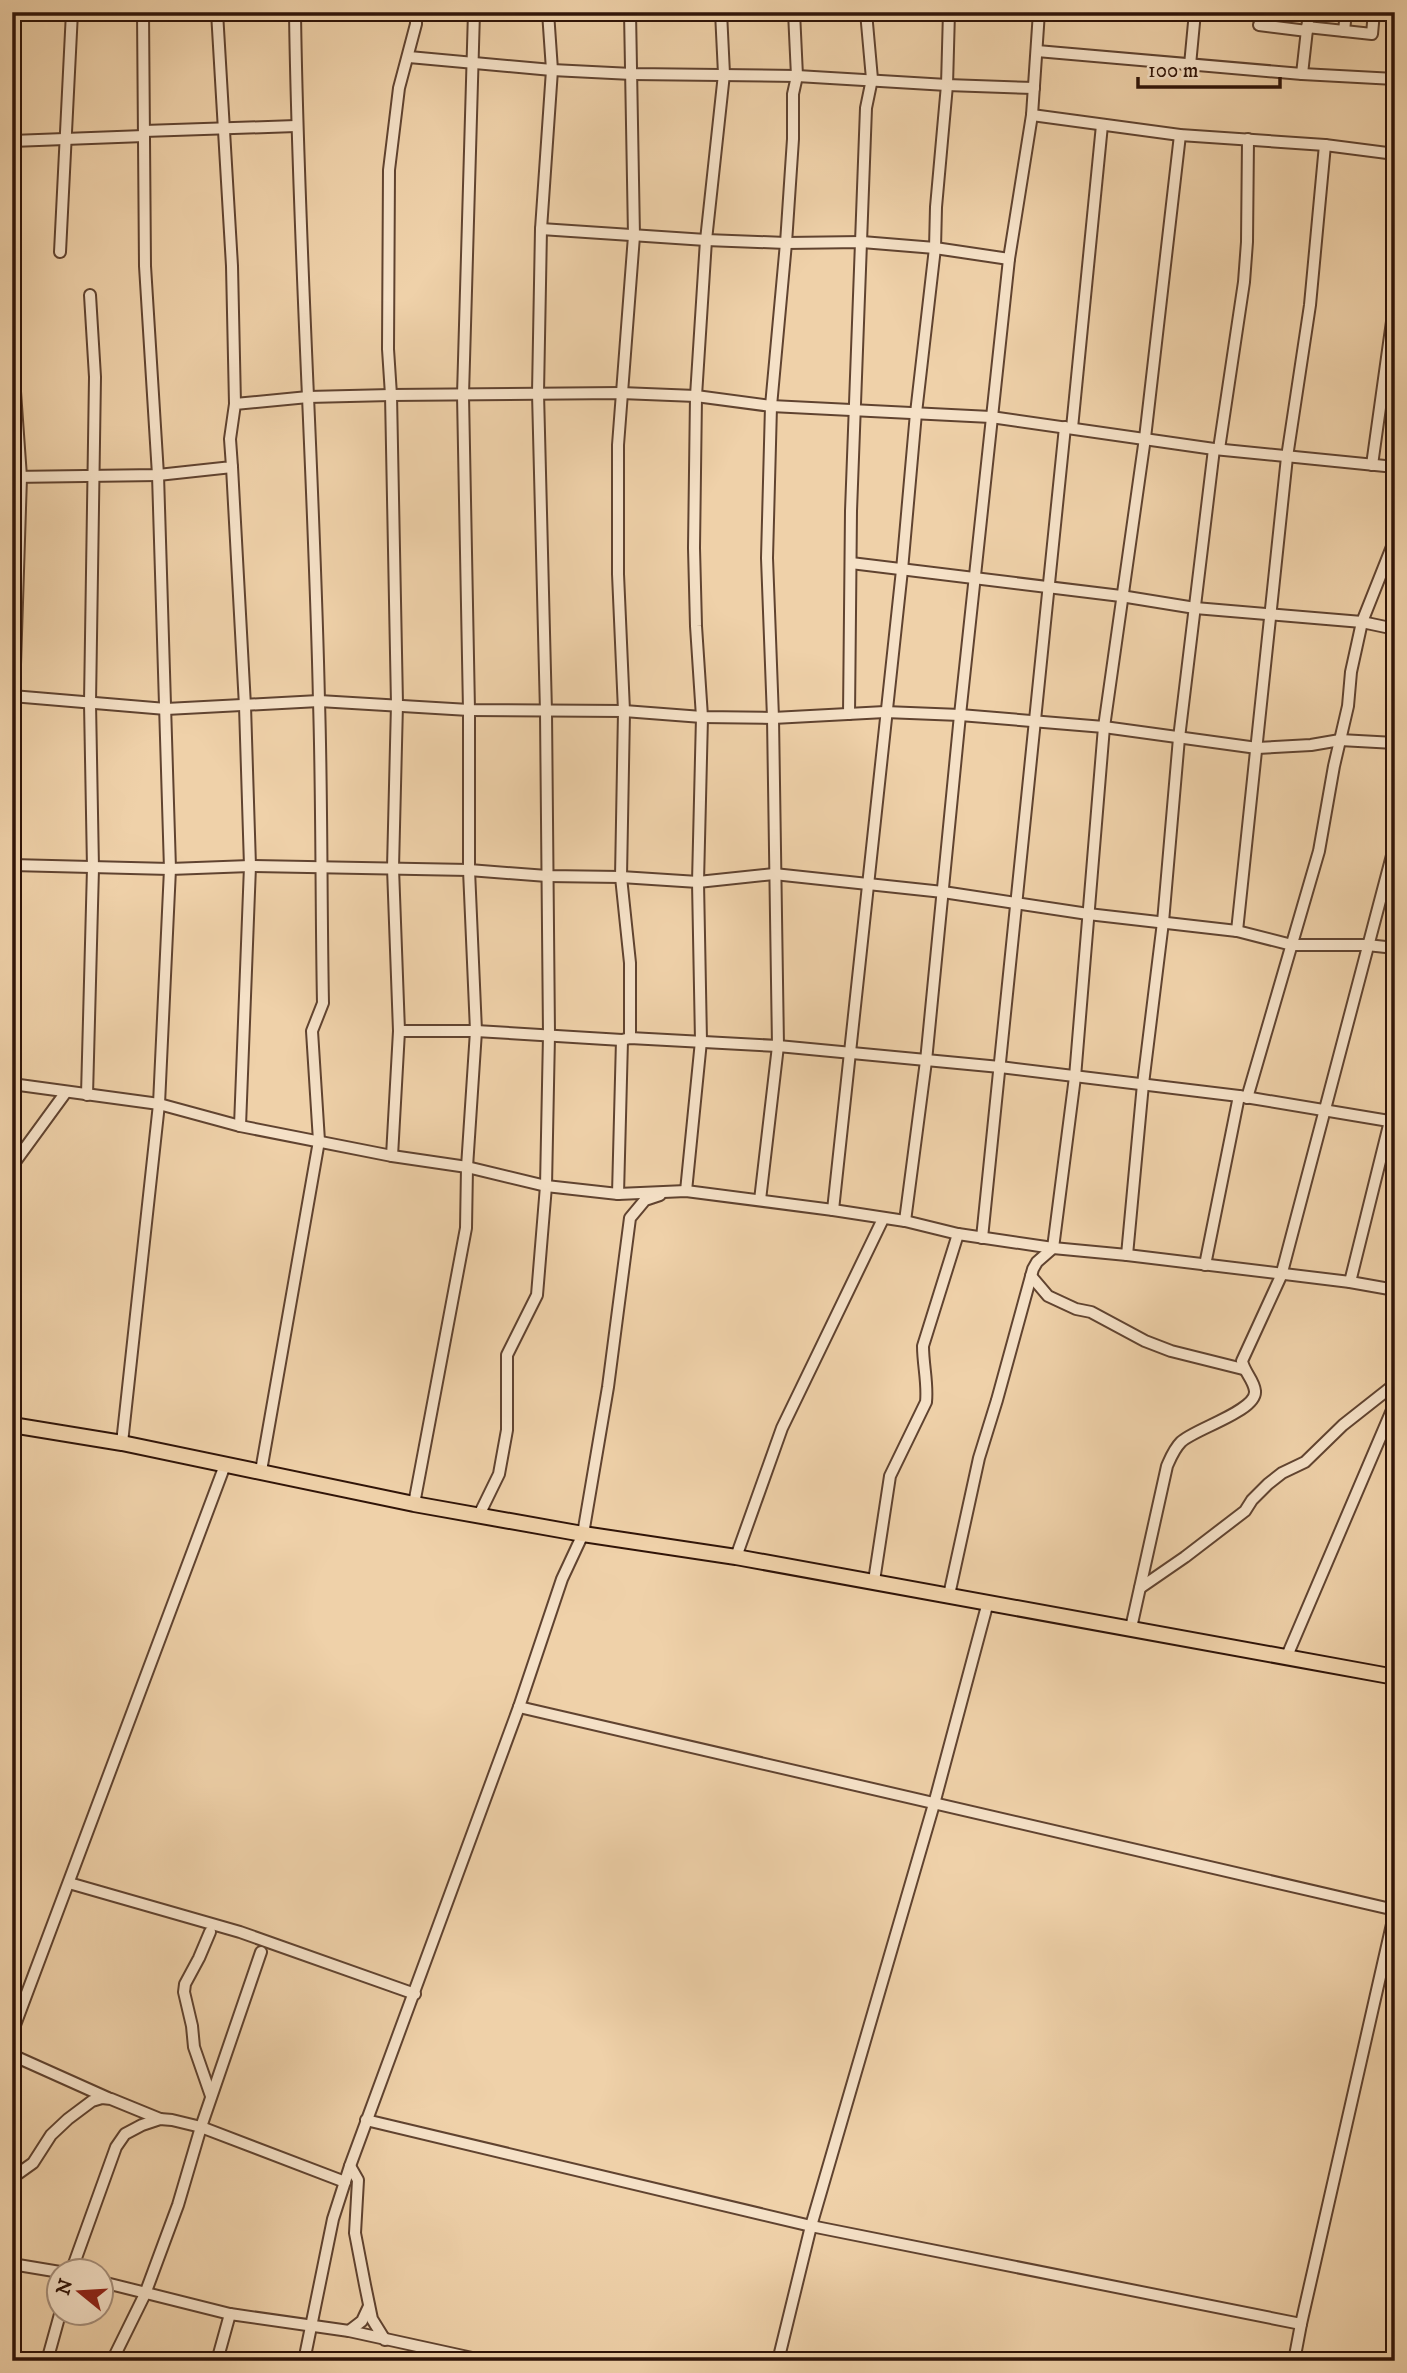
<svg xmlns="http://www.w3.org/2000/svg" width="1407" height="2373" viewBox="0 0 1407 2373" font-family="'IM FELL DW Pica',serif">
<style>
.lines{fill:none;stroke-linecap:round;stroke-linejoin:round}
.minor-casing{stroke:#604330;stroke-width:14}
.major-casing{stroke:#301408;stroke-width:18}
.minor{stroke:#f5e1c7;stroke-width:10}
.major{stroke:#efd1a9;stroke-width:14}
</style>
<rect width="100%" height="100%" fill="#efd1a9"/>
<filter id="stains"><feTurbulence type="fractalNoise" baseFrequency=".00286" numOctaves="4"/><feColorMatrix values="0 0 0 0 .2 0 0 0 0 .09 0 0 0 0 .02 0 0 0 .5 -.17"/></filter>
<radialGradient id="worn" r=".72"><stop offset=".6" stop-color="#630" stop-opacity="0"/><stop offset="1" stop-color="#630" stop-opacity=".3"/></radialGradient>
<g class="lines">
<defs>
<g id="minor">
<path d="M217,12L232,266L235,404"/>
<path d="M1259,25L1307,31"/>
<path d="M1307,27L1372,34L1374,12"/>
<path d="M1344,31L1346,12"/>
<path d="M1037,51L1302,74L1395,79"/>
<path d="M409,57L552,70L632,74L797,76L947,85L1034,88"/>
<path d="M1190,65L1195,12"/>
<path d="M1302,74L1309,12"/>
<path d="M1032,115L1180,135L1325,145L1395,154"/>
<path d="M144,131L296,126"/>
<path d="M12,141L144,136"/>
<path d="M541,229L706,240L786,243L862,242L935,248L1009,259"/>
<path d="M60,252L72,12"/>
<path d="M12,349L21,477L14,696L15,865L12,950"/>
<path d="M1072,428L1102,125"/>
<path d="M1219,449L1244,282L1247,242L1248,139"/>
<path d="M1372,465L1395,300"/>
<path d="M232,467L245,706L250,866L240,1126"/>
<path d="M12,477L158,475L232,467L230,439L235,404L308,397L391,395L621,393L696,396L771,406L991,417L1214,449L1395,467"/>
<path d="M851,563L1121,596L1195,608L1362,622L1395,629"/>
<path d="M12,696L166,709L319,701L469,710L624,711L702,717L773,718L885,712L960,715L1104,727L1257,748L1311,745L1340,740L1395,743"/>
<path d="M849,714L851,511L866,108L872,79L866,12"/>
<path d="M12,865L170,869L250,866L469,870L547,876L621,877L698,882L774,874L943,892L1088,914L1237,931L1292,945H1367L1395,948"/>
<path d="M1237,931L1287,457L1310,305L1325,145"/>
<path d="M399,1031H476L622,1040L630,1038L778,1046L1000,1067L1239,1096L1395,1122"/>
<path d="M630,1038V963L621,877L624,711L618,574V445L634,236L630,12"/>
<path d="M12,1084L159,1104L240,1126L392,1156L467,1167L546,1186L618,1194L686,1191L833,1210L905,1221L958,1234L1053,1248L1127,1255L1350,1282L1395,1290"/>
<path d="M87,1095L93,868L90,703L95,377L90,295"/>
<path d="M1247,1098L1319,851L1334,766L1348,706L1351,672L1362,622L1395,539"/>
<path d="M392,1156L399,1031L393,868L397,704L391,395L388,349L389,170L399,88L416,24V12"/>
<path d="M12,1166L66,1092"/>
<path d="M686,1191L701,1041L698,882L702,717L696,626L694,548L696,396L706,240L724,74L721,12"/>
<path d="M618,1194L622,1040"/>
<path d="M760,1200L778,1046L773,718L767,558L771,406L786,243L793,139V94L797,76L794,12"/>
<path d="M833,1210L902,570L916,413L935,248L936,207L947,85L949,12"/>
<path d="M905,1221L926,1061L960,715L1009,259L1032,115L1039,12"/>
<path d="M982,1238L1065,427"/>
<path d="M1127,1255L1143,1084L1163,922L1179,738L1214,449"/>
<path d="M1205,1265L1239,1096"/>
<path d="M1031,1276L1048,1296L1076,1309L1091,1312L1145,1341L1171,1351L1243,1369"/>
<path d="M1350,1282L1395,1101"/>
<path d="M122,1443L159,1104L170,869L158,475L145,266L143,12"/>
<path d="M261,1471L319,1141L312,1031L323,1003C321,902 322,801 319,701C314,471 298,242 295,12"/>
<path d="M414,1504L466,1228L467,1167L476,1031L469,870V710L463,395L474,12"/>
<path d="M479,1515L499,1474L507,1430V1355L537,1295L546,1186L549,1035L546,712L538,393L541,229L552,70L548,12"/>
<path d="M736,1557L782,1428L883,1219"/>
<path d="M874,1581L890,1476L926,1402C928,1383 923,1365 923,1346L958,1234"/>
<path d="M1140,1588L1185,1557L1245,1511L1252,1500L1268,1484L1282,1473L1305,1462L1343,1425L1395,1384"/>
<path d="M949,1595L979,1458L997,1400L1033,1269L1037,1262L1053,1248L1075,1077L1104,727L1145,438L1180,135"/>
<path d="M1131,1628L1167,1466C1171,1457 1174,1449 1181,1442C1194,1429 1257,1411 1255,1391C1254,1380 1244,1372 1242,1361L1281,1276L1395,844"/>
<path d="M1287,1656L1395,1403"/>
<path d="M519,1707L1395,1910"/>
<path d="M69,1883L240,1932L415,1994"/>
<path d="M210,1932L199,1958L185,1984L184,1992L192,2026L194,2047L211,2096"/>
<path d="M12,2033L225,1465"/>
<path d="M12,2055L108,2098"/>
<path d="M366,2120L811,2226L1301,2324"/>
<path d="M350,2166L358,2180L355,2233L365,2285L372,2319L385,2340"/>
<path d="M12,2178L33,2163L51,2135L68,2119L92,2101L102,2098L111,2099L160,2119"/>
<path d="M12,2264L60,2272"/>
<path d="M71,2272L116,2147L125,2134L142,2125L160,2119L172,2120L201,2127L345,2182"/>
<path d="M102,2282L230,2314L349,2331L486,2361"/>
<path d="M349,2331L362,2321L369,2306"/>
<path d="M47,2361L60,2314"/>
<path d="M112,2361L145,2294L178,2205L201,2127L261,1952"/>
<path d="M217,2361L230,2314"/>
<path d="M304,2361L333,2219L350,2166L519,1707L562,1579L583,1534L608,1387L630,1218L645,1200L660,1195"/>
<path d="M778,2361L811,2226L934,1804L988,1602"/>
<path d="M1294,2361L1301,2324L1395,1911"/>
</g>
<path id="major" d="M12,1425L122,1443L414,1504L583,1534L736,1557L1395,1677"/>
</defs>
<use href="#minor" class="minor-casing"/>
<use href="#major" class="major-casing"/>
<use href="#minor" class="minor"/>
<use href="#major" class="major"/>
</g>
<rect width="1407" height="2373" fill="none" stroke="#efd1a9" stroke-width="42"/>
<rect x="14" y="14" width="1379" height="2345" fill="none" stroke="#301408" stroke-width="3.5"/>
<rect x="21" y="21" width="1365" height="2331" fill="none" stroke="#301408" stroke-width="2"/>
<g transform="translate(80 2292) rotate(288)"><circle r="33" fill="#f5e1c7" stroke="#a68f7b" stroke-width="2"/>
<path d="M0-5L12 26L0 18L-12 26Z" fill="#8f2418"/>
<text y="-10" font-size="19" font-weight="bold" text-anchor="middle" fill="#301408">N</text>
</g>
<path d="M1138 77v10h142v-10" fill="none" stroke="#301408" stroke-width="3.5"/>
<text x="1148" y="77" font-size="21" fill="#301408" stroke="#f5e1c7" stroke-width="5" paint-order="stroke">100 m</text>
<rect width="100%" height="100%" filter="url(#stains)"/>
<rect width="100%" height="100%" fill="url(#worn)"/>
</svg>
